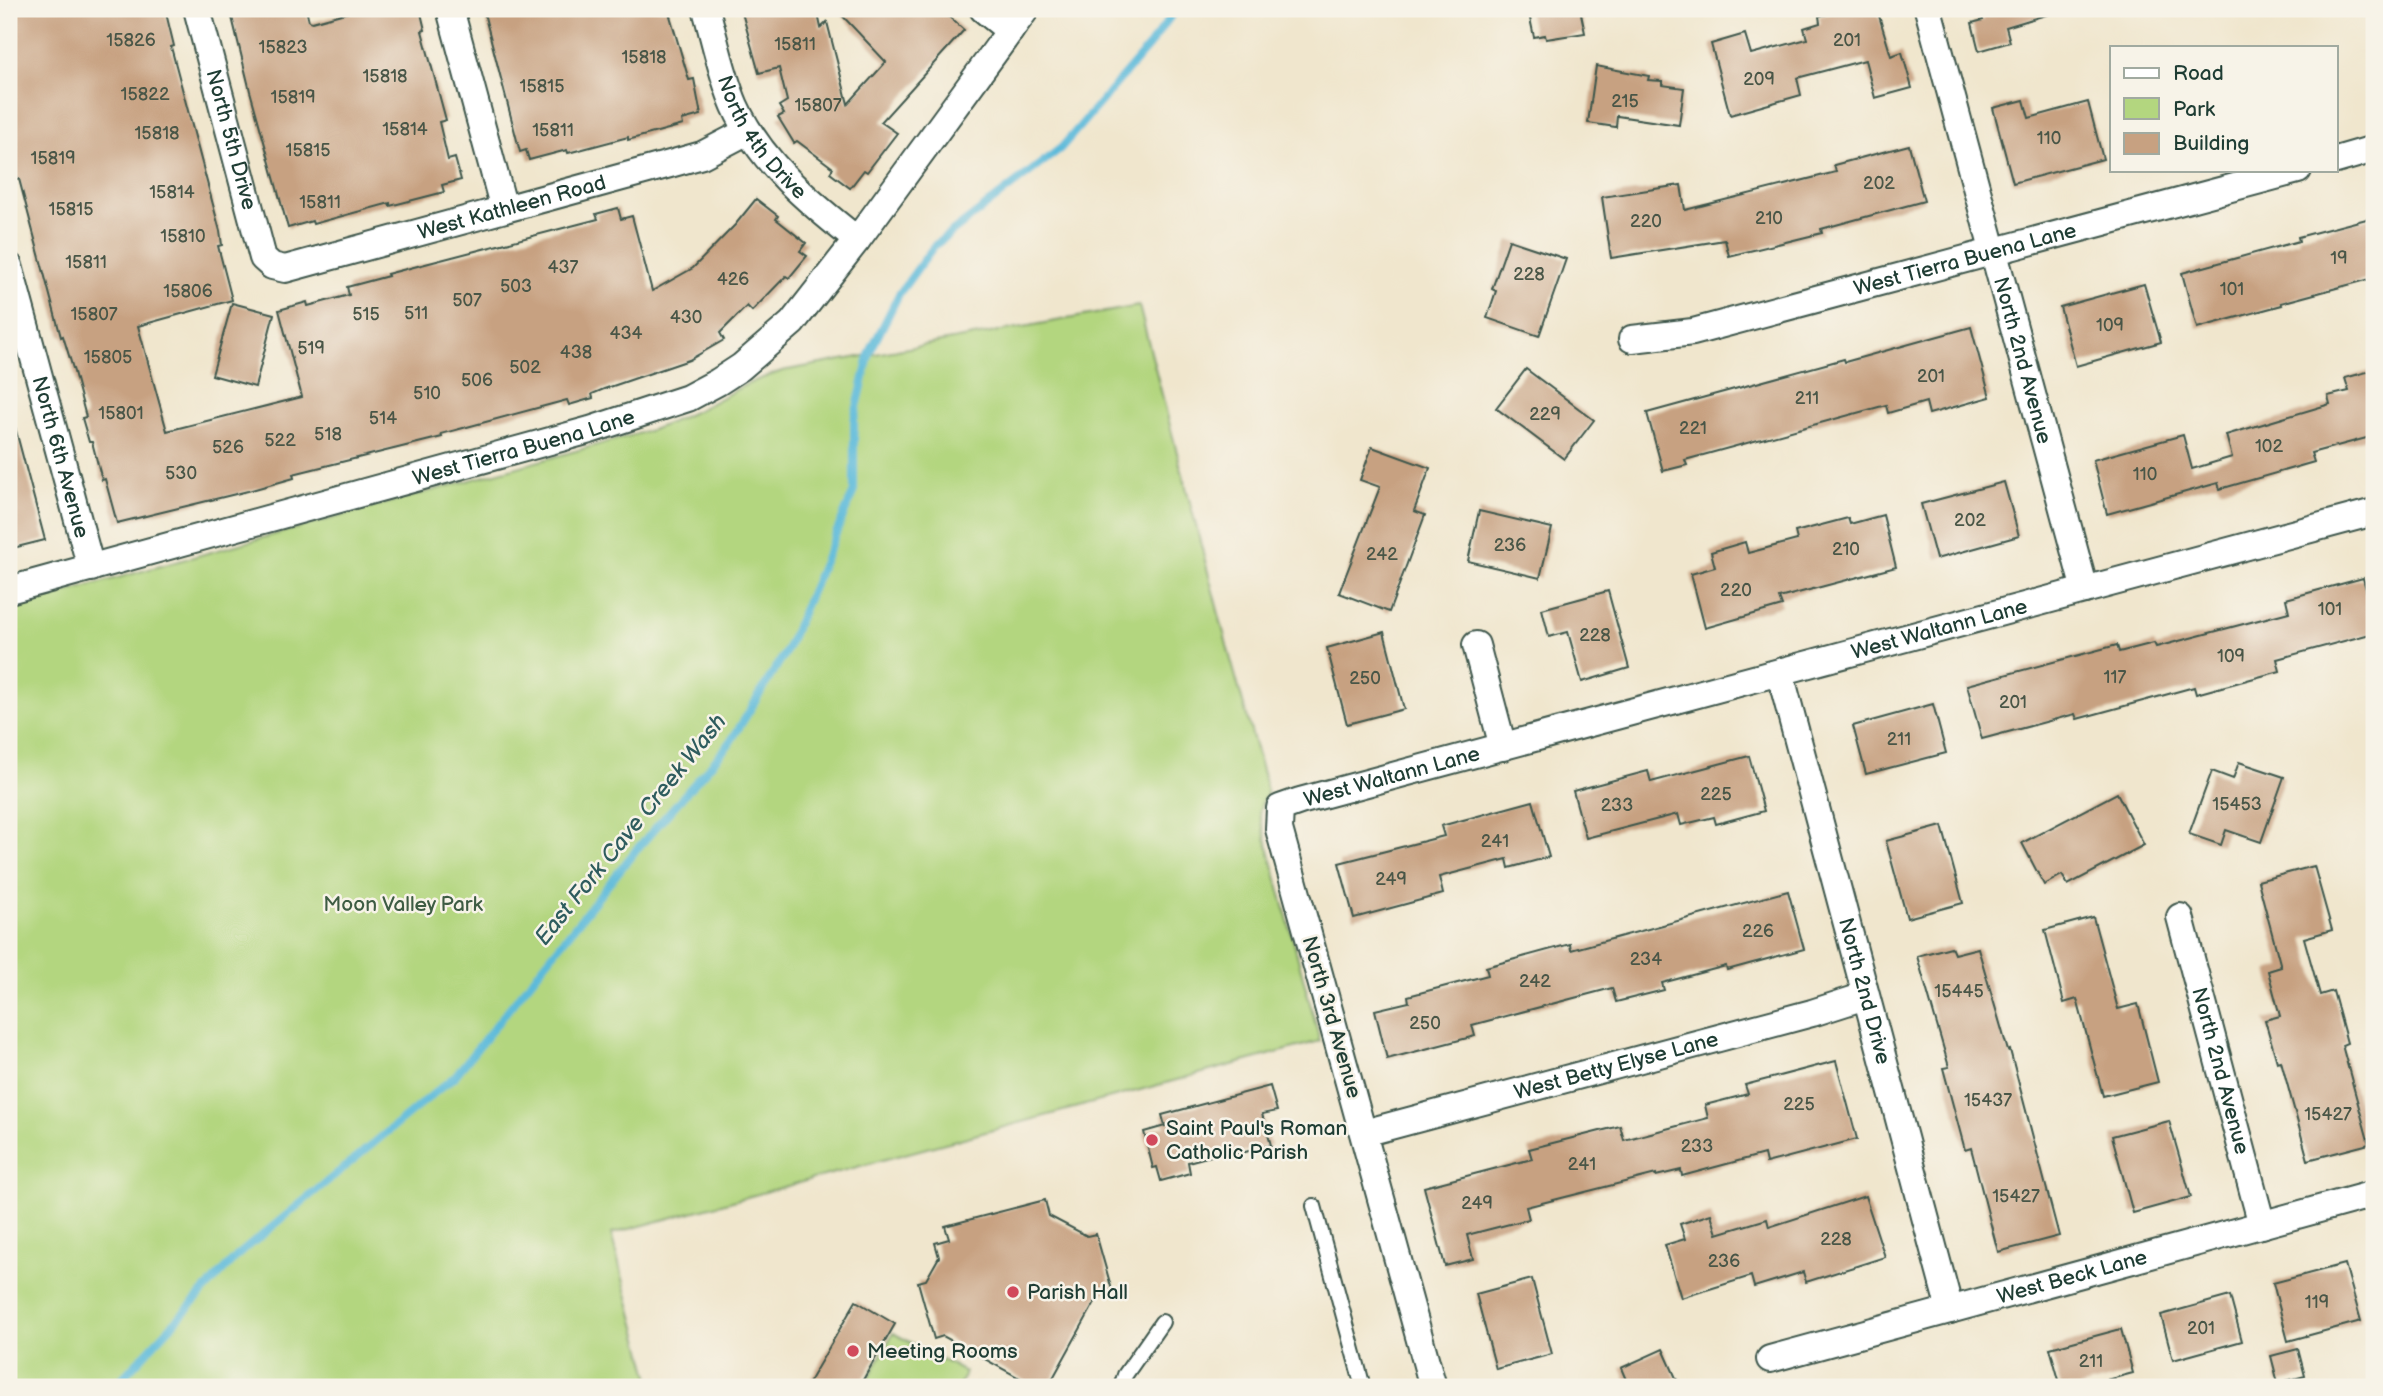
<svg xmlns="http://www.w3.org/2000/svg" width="2383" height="1396" viewBox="0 0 2383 1396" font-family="'Balsamiq Sans',sans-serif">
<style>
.green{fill:#b3d67f;stroke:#698a5a;stroke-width:2}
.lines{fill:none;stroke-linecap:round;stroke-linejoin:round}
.stream{stroke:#5cbada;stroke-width:8}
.building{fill:#c7a181}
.service-casing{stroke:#3e564b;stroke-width:18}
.minor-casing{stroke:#3e564b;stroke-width:30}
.service{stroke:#fff;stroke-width:14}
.minor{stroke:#fff;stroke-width:26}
.poi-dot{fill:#d1495b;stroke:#f7f3e8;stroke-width:2.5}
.labels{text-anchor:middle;stroke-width:5;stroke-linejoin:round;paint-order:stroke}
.number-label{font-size:18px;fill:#495647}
.street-label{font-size:21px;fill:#1f3d34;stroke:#f7f3e8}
.park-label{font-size:21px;fill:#3d5c43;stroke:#f7f3e8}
.poi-label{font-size:21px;fill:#1f3d34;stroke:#f7f3e8;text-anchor:start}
.water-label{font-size:23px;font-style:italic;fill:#2e5c5e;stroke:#f7f3e8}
</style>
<rect width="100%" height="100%" fill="#f7f3e8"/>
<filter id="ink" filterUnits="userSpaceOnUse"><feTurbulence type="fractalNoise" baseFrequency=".0143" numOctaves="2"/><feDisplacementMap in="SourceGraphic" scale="14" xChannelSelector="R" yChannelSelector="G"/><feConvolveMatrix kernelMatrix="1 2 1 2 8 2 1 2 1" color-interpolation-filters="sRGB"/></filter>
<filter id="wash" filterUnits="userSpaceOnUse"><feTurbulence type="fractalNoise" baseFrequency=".00686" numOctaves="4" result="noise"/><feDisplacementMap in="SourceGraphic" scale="28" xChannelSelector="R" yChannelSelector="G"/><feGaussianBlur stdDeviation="1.57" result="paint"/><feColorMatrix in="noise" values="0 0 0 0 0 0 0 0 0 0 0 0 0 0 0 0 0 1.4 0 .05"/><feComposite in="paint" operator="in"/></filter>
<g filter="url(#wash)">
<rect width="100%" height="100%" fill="#f0e6cd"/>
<g class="green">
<path d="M1139,306L1229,653L1265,781L1267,794L1263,800L1259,812L1320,1041L611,1234L652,1387H9V608L651,430C683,419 711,403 741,387C753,381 768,376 782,371Z"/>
<path d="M893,1333L965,1372L959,1387H864Z"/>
</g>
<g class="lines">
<path class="stream" d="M114,1387L238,1255L455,1076L636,850L729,744L785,653L854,491V420L870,352L899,294L934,246L1061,148L1149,46L1176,9"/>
</g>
<g id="blocks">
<g class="building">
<path d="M9,9H165L174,46L171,47L220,231L222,245L218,246L232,300L138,326L167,431L302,397L279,310L307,302L308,306L349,295L347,287L388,276L387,274L598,219L596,214L618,208L621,219L632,216L652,291L693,268L735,225L756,199L778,216L776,219L806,243L800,251L807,256L789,278L786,276L752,311L747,306L720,333L724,340L689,360L604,389L592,394L593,398L569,405L567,400L441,434L442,437L293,474L294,478L248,491L117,523L105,479L102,480L92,442H89L82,418L86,417L74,372L63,336L61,337L19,179H17L9,147Z"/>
<path d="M230,9H306L309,21L312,22L349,12L348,9H420L425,30L422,31L446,120L439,122L448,160L455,158L461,180L442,185L444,192L390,206V203L313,224L312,221L288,228L250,91Z"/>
<path d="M483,9H668L689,80L694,79L701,115L682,120L683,125L628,140V137L568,153L567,150L529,160L526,150L520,152Z"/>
<path d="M741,9H817L821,28L827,22L848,104L886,62L836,9H940L964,30L881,122L897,133L867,172L864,170L850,188L830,173L833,168L797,141L794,143L778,117L784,114L779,106L787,101L779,68L759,73Z"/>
<path d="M1528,9H1580L1585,33L1546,39L1545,35L1534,37Z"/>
<path d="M1848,9H1877L1891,56L1902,52L1912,88L1875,98L1865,60L1797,78L1801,95L1730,115L1711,44L1745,34L1751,54L1807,39L1804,28L1820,23L1819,16Z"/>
<path d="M1980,9H2048L2049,14L2006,27L2010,42L1979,51L1972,23L1983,20Z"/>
<path d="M1596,66L1649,76L1648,80L1662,81V85L1684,88L1679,125L1617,116L1616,127L1588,123Z"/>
<path d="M2024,100L2029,118L2088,102L2103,159L2013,183L1993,108Z"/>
<path d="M1909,145L1924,201L1821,229L1822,233L1729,256L1725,240L1611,258L1602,197L1681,185L1685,210L1836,172L1834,165Z"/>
<path d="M2374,217V278L2281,303L2282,305L2197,328L2182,273L2299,241L2298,237Z"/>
<path d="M1509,240L1566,259L1539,336L1487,318L1496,291L1492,289Z"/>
<path d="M2144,284L2161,342L2076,366L2060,307Z"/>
<path d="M232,303L274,314L255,387L212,375Z"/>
<path d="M1971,327L1990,397L1929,414L1926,402L1888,413L1886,405L1685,460L1687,465L1663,471L1647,413L1844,359L1845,362Z"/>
<path d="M1526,369L1594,420L1564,459L1496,408Z"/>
<path d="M2374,370V436L2311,453L2314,462L2220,489L2218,483L2107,514L2093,460L2183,435L2192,469L2232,457L2226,435L2330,404L2328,396L2349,391L2345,378Z"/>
<path d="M15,427L45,540L9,549V428Z"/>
<path d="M1372,447L1430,468L1414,511L1425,515L1389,612L1339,593L1380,487L1360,480Z"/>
<path d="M2004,482L2019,536L1936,559L1921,504Z"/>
<path d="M1479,511L1552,528L1540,578L1468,561Z"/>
<path d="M1883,515L1896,567L1779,598L1782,606L1705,628L1691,574L1715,567L1711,552L1745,542L1748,553L1797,540L1795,532L1848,518L1850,524Z"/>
<path d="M2363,578L2374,619V633L2277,659L2280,671L2196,694L2194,687L2077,719L2075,714L1982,739L1967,685L2117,645L2119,652L2154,643L2156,647L2289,612L2286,599Z"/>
<path d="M1608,591L1629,668L1582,682L1568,632L1549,637L1542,609Z"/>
<path d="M1384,632L1404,709L1347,724L1327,648Z"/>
<path d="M1933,704L1946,753L1866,774L1853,726Z"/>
<path d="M1749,756L1764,811L1716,824L1714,817L1681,825L1678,814L1586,838L1573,791L1648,771L1651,782Z"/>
<path d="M2239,762L2284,777L2261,842L2226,830L2221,845L2189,834L2212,771L2233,779Z"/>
<path d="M2117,793L2144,845L2068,885L2062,875L2044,885L2022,843Z"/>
<path d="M1533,801L1549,857L1509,868L1507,859L1439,877L1443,894L1354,918L1339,863L1444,836L1441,826Z"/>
<path d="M1942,826L1963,903L1907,918L1886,841Z"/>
<path d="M2314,866L2332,930L2304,938L2320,995L2333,991L2347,1043L2342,1045L2369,1144L2308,1160L2281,1061L2277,1062L2265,1020L2280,1016L2268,971L2281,967L2258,881Z"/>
<path d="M1788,891L1804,949L1727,970L1726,966L1662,983L1664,990L1616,1002L1612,988L1472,1025L1475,1036L1387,1059L1375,1010L1409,1002L1408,996L1488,975L1486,967L1570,944L1571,950Z"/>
<path d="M2093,917L2118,1009L2138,1004L2158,1082L2103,1096L2077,999L2064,1003L2045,930Z"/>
<path d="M1951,947L1954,954L1978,948L2008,1051L2010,1050L2059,1236L1998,1252L1971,1148L1965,1150L1943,1068L1949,1067L1917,956Z"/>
<path d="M1836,1061L1857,1139L1766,1163L1764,1154L1682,1176L1681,1170L1656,1176V1174L1526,1207L1529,1219L1467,1235L1473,1259L1445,1266L1424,1187L1532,1159L1529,1149L1620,1126L1624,1140L1708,1118L1705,1105L1748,1094L1745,1085Z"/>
<path d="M1270,1086L1277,1111L1262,1114L1271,1145L1238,1154L1237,1149L1188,1162L1190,1173L1161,1181L1157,1167L1153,1168L1144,1132L1165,1126L1162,1115Z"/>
<path d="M2169,1121L2191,1197L2133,1213L2112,1136Z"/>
<path d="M1865,1196L1885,1257L1806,1282L1803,1272L1754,1287L1751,1276L1681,1298L1665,1245L1685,1239L1680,1224L1711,1214L1717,1234L1767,1219L1769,1227Z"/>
<path d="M1045,1200L1049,1216L1087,1236L1096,1234L1112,1290L1100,1293L1048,1387H1036L943,1336L934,1339L918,1282L926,1280L939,1257L935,1243L949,1239L945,1226Z"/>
<path d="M2345,1264L2361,1321L2288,1341L2273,1283Z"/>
<path d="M1532,1279L1552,1354L1496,1369L1476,1294Z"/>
<path d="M2230,1296L2242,1341L2173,1360L2161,1315Z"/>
<path d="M856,1301L895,1324L859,1387H806Z"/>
<path d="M2121,1329L2133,1373L2080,1387H2061L2050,1348Z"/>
<path d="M1663,1349L1680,1387H1629L1621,1368Z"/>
<path d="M2298,1349L2305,1376L2278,1383L2271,1356Z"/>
</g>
</g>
</g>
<g filter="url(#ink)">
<use href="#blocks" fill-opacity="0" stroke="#3e564b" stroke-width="2"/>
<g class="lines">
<defs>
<g id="service">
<path d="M1314,1206L1363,1387"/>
<path d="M1121,1387L1125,1375L1162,1322"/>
</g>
<g id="minor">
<path id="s1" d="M197,9L263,258L272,266L285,269L670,164L702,155L748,131"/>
<path d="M450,9L504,209"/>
<path id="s2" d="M706,9C715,41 722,76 735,106C760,162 810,203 857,240"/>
<path d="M983,9L1010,31"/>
<path id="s3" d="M1928,9L2085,590"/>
<path d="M2336,160L2374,149"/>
<path id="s4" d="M9,266L91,568"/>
<path id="s5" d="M1632,339L1693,332L2298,170"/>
<path id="s6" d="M9,590L590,430L688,398L718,382L741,367L792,323L857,240L1026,9"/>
<path d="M1476,645L1503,747"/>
<path id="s7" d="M1780,673L1950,1310"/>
<path id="s8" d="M2180,917L2262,1225"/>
<path id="s9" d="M1364,1133L1812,1013L1865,996"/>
<path id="s10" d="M1770,1359L2374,1194"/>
<path id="s11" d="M1433,1387L1279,829L1280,808L1300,801L2374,512"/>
</g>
</defs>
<use href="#service" class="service-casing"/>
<use href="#minor" class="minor-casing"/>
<use href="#service" class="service"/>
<use href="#minor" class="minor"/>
</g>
</g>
<g class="poi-dot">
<circle cx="1152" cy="1140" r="7"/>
<circle cx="1013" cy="1292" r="7"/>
<circle cx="853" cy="1351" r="7"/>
</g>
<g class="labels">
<g class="number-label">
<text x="131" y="46">15826</text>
<text x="1847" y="46">201</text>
<text x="795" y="50">15811</text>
<text x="283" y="53">15823</text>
<text x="644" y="63">15818</text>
<text x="385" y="82">15818</text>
<text x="1759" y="85">209</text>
<text x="542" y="92">15815</text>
<text x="145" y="100">15822</text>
<text x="293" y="103">15819</text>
<text x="1625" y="107">215</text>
<text x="818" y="111">15807</text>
<text x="405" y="135">15814</text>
<text x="553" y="136">15811</text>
<text x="157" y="139">15818</text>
<text x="2049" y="144">110</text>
<text x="308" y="156">15815</text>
<text x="53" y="164">15819</text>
<text x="1879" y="189">202</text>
<text x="172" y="198">15814</text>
<text x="320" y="208">15811</text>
<text x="71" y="215">15815</text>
<text x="1769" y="224">210</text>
<text x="1646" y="227">220</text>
<text x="183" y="242">15810</text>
<text x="2339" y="264">19</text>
<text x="86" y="268">15811</text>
<text x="563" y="273">437</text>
<text x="1529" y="280">228</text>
<text x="733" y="285">426</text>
<text x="516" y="292">503</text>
<text x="2232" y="295">101</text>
<text x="188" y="297">15806</text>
<text x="467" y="306">507</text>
<text x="416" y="319">511</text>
<text x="94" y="320">15807</text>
<text x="366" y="320">515</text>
<text x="686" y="323">430</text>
<text x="2110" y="331">109</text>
<text x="626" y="339">434</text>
<text x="311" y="354">519</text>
<text x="576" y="358">438</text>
<text x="108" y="363">15805</text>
<text x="525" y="373">502</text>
<text x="1931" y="382">201</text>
<text x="477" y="386">506</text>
<text x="427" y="399">510</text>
<text x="1807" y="404">211</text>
<text x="121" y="419">15801</text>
<text x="1545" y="420">229</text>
<text x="383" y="424">514</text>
<text x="1693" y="434">221</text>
<text x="328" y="440">518</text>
<text x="280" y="446">522</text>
<text x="2269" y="452">102</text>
<text x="228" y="453">526</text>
<text x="181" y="479">530</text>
<text x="2145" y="480">110</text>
<text x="1970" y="526">202</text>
<text x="1510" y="551">236</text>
<text x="1846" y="555">210</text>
<text x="1382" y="560">242</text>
<text x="1736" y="596">220</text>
<text x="2330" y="615">101</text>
<text x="1595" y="641">228</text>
<text x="2231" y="662">109</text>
<text x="2115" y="683">117</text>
<text x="1365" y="684">250</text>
<text x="2013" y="708">201</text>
<text x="1899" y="745">211</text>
<text x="1716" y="800">225</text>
<text x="2237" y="810">15453</text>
<text x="1617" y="811">233</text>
<text x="1495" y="847">241</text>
<text x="1391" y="885">249</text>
<text x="1758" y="937">226</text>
<text x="1646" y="965">234</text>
<text x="1535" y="987">242</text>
<text x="1959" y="997">15445</text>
<text x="1425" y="1029">250</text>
<text x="1988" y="1106">15437</text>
<text x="1799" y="1110">225</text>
<text x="2328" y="1120">15427</text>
<text x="1697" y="1152">233</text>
<text x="1582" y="1170">241</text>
<text x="2016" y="1202">15427</text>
<text x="1477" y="1209">249</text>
<text x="1836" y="1245">228</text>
<text x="1724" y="1267">236</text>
<text x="2317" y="1308">119</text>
<text x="2201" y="1334">201</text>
<text x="2091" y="1367">211</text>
</g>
<g class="street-label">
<text dy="7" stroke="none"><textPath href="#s2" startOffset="142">North 4th Drive</textPath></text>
<text dy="7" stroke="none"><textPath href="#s1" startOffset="135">North 5th Drive</textPath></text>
<text dy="7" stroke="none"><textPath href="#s1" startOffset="518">West Kathleen Road</textPath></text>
<text dy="7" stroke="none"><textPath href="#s5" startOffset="343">West Tierra Buena Lane</textPath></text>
<text dy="7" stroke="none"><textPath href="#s3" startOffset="364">North 2nd Avenue</textPath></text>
<text dy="7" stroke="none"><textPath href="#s6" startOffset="534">West Tierra Buena Lane</textPath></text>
<text dy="7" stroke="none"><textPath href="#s4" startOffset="198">North 6th Avenue</textPath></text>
<text dy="7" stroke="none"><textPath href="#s11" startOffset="1283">West Waltann Lane</textPath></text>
<text dy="7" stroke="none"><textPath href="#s11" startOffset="716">West Waltann Lane</textPath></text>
<text dy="7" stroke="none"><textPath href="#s7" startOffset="329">North 2nd Drive</textPath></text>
<text transform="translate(1332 1017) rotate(74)" y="7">North 3rd Avenue</text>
<text dy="7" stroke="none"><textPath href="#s9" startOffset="261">West Betty Elyse Lane</textPath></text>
<text dy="7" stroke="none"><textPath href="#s8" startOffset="159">North 2nd Avenue</textPath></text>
<text dy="7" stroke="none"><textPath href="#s10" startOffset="313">West Beck Lane</textPath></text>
</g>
<g class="park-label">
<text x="403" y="911">Moon Valley Park</text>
</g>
<g class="poi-label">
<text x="1166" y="1135">Saint Paul's Roman<tspan x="1166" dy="24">Catholic Parish</tspan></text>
<text x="1027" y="1299">Parish Hall</text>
<text x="867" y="1358">Meeting Rooms</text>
</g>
<g class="water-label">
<text transform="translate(630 829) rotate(-51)" y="8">East Fork Cave Creek Wash</text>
</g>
</g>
<rect width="2383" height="1396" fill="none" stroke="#f7f3e8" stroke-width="35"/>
<rect x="2110" y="46" width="228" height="126" fill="#f7f3e8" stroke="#a1aaa0" stroke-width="2"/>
<rect x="2124" y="68" width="35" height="10" fill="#ffffff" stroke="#a1aaa0" stroke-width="2"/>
<text x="2173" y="80" font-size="21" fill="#1f3d34">Road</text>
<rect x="2124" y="98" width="35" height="21" fill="#b3d67f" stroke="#a1aaa0" stroke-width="2"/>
<text x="2173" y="116" font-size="21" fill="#1f3d34">Park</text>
<rect x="2124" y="133" width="35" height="21" fill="#c7a181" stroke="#a1aaa0" stroke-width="2"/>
<text x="2173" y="150" font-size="21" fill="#1f3d34">Building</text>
</svg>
